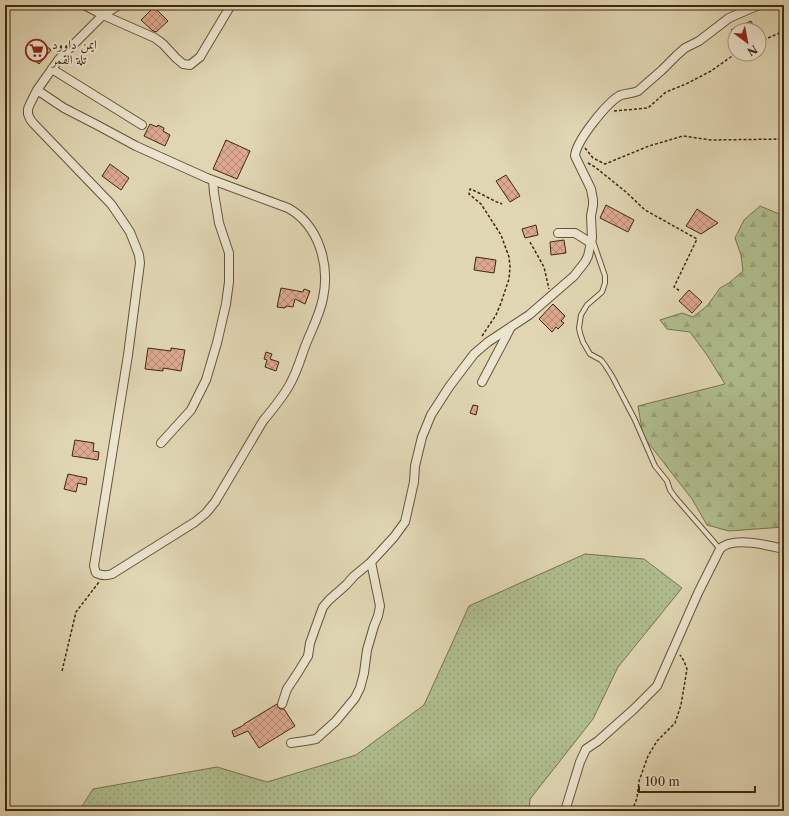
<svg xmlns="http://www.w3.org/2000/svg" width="789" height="816" viewBox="0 0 789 816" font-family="'Libre Caslon Text',Amiri,serif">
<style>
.grass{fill:url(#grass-dots);stroke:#78734f}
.forest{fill:url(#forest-firs);stroke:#78734f}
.building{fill:url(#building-cross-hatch);stroke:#3f2810}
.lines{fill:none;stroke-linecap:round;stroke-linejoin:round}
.service-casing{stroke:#675439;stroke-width:6}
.minor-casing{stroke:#675439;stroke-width:10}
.path{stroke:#3f2810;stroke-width:1.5;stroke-dasharray:3 2;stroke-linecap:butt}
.service{stroke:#ebe4ce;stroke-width:4}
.minor{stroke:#ebe4ce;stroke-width:8}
.labels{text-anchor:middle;stroke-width:4;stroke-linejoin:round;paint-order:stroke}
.poi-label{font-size:13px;fill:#3f2810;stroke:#ebe4ce;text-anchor:start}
</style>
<defs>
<pattern id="grass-dots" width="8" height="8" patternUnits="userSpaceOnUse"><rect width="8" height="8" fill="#b0be8e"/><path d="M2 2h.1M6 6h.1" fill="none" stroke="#98a379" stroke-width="1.8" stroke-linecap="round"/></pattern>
<pattern id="forest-firs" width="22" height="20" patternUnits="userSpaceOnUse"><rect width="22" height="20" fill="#b0be8e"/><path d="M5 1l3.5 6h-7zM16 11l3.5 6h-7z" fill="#98a379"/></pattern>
<pattern id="building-cross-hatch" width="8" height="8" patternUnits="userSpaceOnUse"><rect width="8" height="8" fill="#dda88f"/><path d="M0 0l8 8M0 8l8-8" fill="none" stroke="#b58973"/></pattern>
</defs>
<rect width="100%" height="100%" fill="#e0d6b3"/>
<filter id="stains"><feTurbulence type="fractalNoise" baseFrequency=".005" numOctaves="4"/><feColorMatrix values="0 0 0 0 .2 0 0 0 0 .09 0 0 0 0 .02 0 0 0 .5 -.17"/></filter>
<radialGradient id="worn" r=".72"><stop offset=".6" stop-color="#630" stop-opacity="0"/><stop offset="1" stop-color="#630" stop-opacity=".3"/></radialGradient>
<path class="grass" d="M585,554L644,559L682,588L618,667L593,719L530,799L529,811H79L93,789L217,767L267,782L356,755L424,705L469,606Z"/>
<path class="forest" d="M760,206L784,216V527L729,531L707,525L692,499L643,436L638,406L725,384L707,355L690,332L667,329L660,320L682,313L693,317L707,306L720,288L729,283L743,271L741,255L735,238L744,220Z"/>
<g class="building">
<path d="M154,7L168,21L156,32L153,31L141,20Z"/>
<path d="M751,21L756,30H731Z"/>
<path d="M39,40L51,50L39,64L27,54Z"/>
<path d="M150,124L157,127L158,125L164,128L163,131L170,135L165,146L144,136Z"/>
<path d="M226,140L250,151L237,179L213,169Z"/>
<path d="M110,164L129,178L121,190L102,176Z"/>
<path d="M506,175L520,196L510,202L496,181Z"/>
<path d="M606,205L634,220L628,232L600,218Z"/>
<path d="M697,209L718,223L701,234L686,226Z"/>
<path d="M536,225L538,235L525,238L522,229Z"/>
<path d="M564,240L566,253L551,255L550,242Z"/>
<path d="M476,257L496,260L494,273L474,270Z"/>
<path d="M281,288L303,292L304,289L310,291L305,304L295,299L293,307L286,306L285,308L277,307Z"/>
<path d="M689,290L702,302L692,313L679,301Z"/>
<path d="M553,304L565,316L561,321L564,323L558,329L556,327L552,332L539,319Z"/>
<path d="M148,348L171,351V348L185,350L181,371L163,368V371L145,369Z"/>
<path d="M266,352L272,354L270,359L279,362L276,371L265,367L267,360L264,359Z"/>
<path d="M473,405L478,406L476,415L470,413Z"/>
<path d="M75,440L94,443L93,451L99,452L98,460L72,456Z"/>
<path d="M68,474L87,478L86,485L78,483L76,492L64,489Z"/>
<path d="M277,704L278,707L280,709H284L295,726L259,748L248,731L234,737L232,731L244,725V724Z"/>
</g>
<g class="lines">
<defs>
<path id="service" d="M593,241L605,276V283L602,292L587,305L581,315L579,328L580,333L583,342L590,354L601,360L605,365L612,376L635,420L655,466L667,481L670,490L675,497L720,549"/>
<g id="minor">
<path d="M84,5L103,15L155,38L163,44L176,58L183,64L190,65L200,57L231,5"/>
<path d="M52,69L142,125"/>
<path d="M37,90L64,108L97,125L136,146L207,178L288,208C319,225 330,265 323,298C320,314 312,329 306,344C301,357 297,372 290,384C283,397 273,409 263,421L215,502L206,513L195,522L112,574C106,576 102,576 96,573L94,566L128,355L140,263L139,255L136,247L130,232L120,217L111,204L33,123L30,119L28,114V109L30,104L37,90L52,69L59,59L103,15L119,5"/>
<path d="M558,233H575L591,243"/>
<path d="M482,382L511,327"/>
<path d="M161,443L191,410L206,380L217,343L226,304L229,282V253L219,223L214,193L213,181"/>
<path d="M282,704L287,689L297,674L308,656L310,643L315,629L323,607L329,600L346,585L354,576L371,562"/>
<path d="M291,743L305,741L316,739L336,721L355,698L360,688L364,673L367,650L374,626L378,616L380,606L371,562L394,537L405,522L414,482L415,466L422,437L431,415L449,387L474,354L488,342L529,315L574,276L585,262L588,256L592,238L591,216L593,205V200L591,189L575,156C576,141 606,104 619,96C624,93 632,94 638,91L662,70L677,55L685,48L699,41L729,18L759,5"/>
<path d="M565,811L580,762L586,749L598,741L634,709L657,686L698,593L720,549C732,536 768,545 784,549"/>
</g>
</defs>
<use href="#service" class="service-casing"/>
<use href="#minor" class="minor-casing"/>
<g class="path">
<path d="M759,42L784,31"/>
<path d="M614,111L648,108L666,92L686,84L711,71L735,54"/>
<path d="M585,148L593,158L605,164L649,146L683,136L711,140L784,139"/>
<path d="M588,163L595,167L626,192L645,210L697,239L674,287L680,291"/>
<path d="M530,242L544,267L549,289"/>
<path d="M482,336L496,315L501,303L509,279L510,267L509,257L501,235L481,204L469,194L470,189C481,193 491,200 502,204"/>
<path d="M62,671L76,612L99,582"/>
<path d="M632,811L637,798L639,781L648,756L657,741L675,723L681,705L687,669L684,661L680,655"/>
</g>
<use href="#service" class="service"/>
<use href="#minor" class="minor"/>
</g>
<defs>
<symbol id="supermarket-ring" viewBox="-11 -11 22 22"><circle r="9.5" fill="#ebe4ce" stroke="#8f2418" stroke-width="1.5"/><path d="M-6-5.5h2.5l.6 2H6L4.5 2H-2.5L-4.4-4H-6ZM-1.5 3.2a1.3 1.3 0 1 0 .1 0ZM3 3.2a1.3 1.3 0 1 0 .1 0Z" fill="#8f2418"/></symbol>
</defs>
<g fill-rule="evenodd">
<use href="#supermarket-ring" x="24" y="38" width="25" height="25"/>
</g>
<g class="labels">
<g class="poi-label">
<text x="52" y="49">ايمن داوود<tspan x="52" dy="15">تلة القمر</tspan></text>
</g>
</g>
<rect width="789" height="816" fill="none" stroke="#e0d6b3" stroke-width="20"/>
<rect x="6" y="6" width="777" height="804" fill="none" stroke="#3f2810" stroke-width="2"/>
<rect x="10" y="10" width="769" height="796" fill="none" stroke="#3f2810"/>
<g transform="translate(747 42) rotate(148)"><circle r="19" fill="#ebe4ce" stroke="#a69982"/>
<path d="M0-3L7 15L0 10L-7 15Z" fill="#8f2418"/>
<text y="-6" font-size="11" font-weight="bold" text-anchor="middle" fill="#3f2810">N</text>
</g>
<path d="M639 786v6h116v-6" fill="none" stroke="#3f2810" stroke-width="2"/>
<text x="645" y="786" font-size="12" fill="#3f2810" stroke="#ebe4ce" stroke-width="3" paint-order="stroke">100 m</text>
<rect width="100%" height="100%" filter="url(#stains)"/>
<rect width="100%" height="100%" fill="url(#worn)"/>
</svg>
